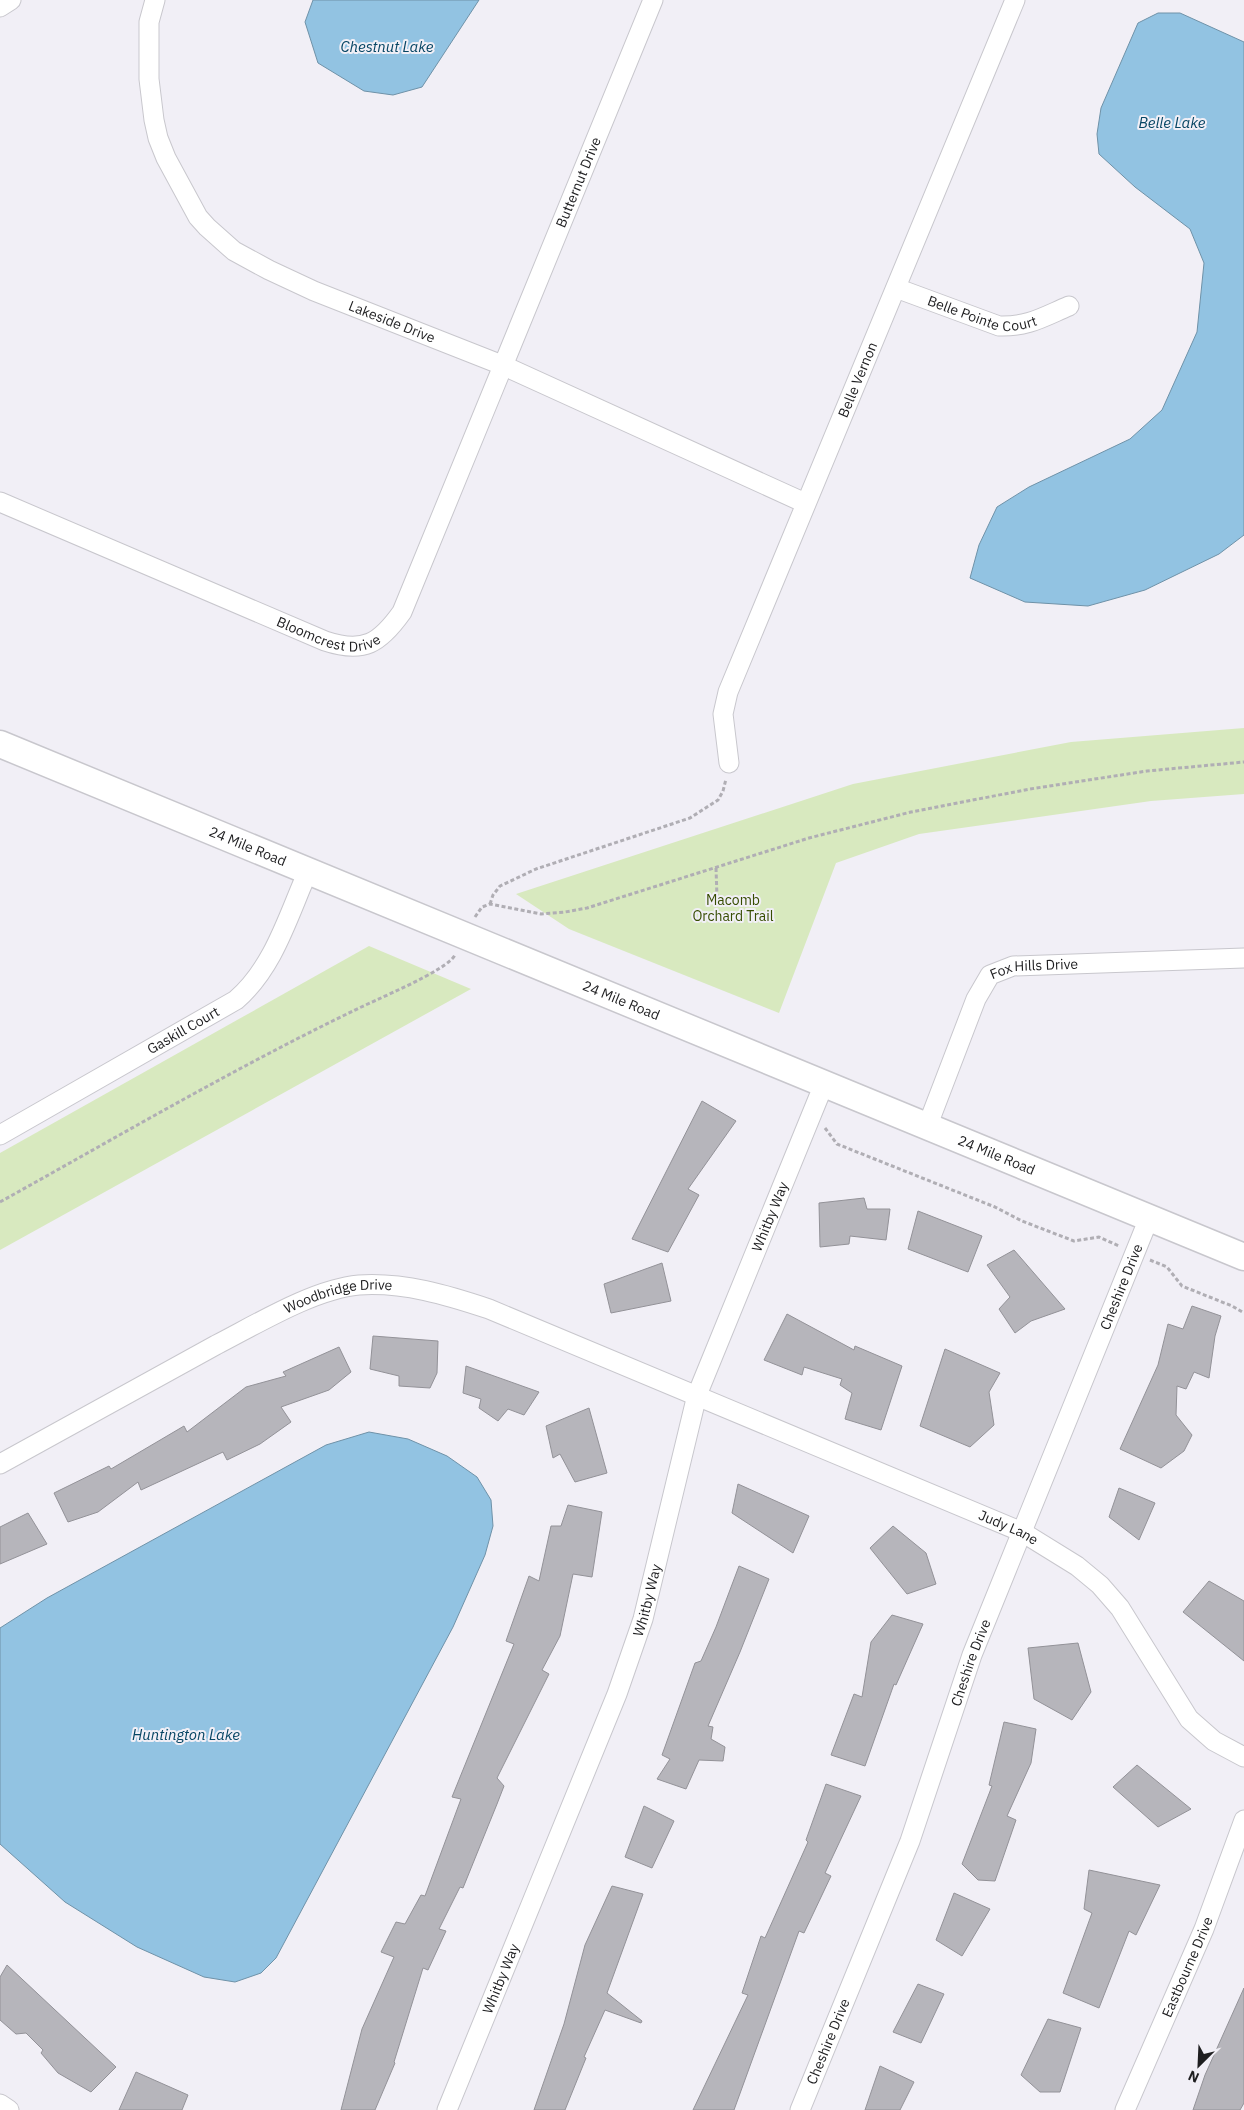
<svg xmlns="http://www.w3.org/2000/svg" width="1244" height="2110" viewBox="0 0 1244 2110" font-family="'IBM Plex Sans',sans-serif">
<style>
.green{fill:#d8e9bf}
.water{fill:#92c3e2;stroke:#6f92a8}
.building{fill:#b6b5bb;stroke:#939298}
.lines{fill:none;stroke-linecap:round;stroke-linejoin:round}
.street-casing{stroke:#c8c7cd;stroke-width:21}
.secondary-casing{stroke:#c8c7cd;stroke-width:29}
.path{stroke:#b0aeb4;stroke-width:3;stroke-dasharray:4 2.5;stroke-linecap:butt}
.street{stroke:#fff;stroke-width:19}
.secondary{stroke:#fff;stroke-width:26}
.labels{text-anchor:middle;stroke-width:4;stroke-linejoin:round;paint-order:stroke}
.street-label{font-size:14px;fill:#1e1e20;stroke:#f1eff6}
.park-label{font-size:14px;fill:#374d01;stroke:#f1eff6}
.water-label{font-size:15px;font-style:italic;fill:#064564;stroke:#f1eff6}
</style>
<rect width="100%" height="100%" fill="#f1eff6"/>
<g class="green">
<path d="M1244,728V794L1151,801L919,834L836,863L779,1013L569,929L516,894L853,784L1071,742Z"/>
<path d="M369,946L471,989L0,1250V1153Z"/>
</g>
<g class="water">
<path d="M313,0H479L422,87L393,95L364,91L318,63L305,22Z"/>
<path d="M1158,13H1180L1244,42V535L1219,554L1145,590L1088,606L1025,602L970,578L979,545L997,507L1029,487L1130,439L1162,410L1197,332L1204,263L1190,229L1135,187L1099,154L1097,134L1101,108L1138,23Z"/>
<path d="M369,1432L408,1439L447,1456L477,1477L491,1500L493,1526L485,1555L453,1627L276,1958L261,1973L235,1982L204,1977L137,1947L65,1902L0,1844V1628L47,1598L326,1445Z"/>
</g>
<g class="building">
<path d="M702,1101L736,1121L688,1189L699,1195L668,1252L632,1239Z"/>
<path d="M864,1198L867,1209H890L886,1240L850,1236L849,1244L820,1247L819,1203Z"/>
<path d="M918,1211L982,1236L968,1272L908,1249Z"/>
<path d="M1014,1250L1065,1309L1031,1321L1015,1333L999,1309L1010,1297L987,1265Z"/>
<path d="M662,1263L671,1301L611,1313L604,1284Z"/>
<path d="M1192,1306L1221,1316L1215,1336L1209,1378L1194,1372L1186,1389L1177,1386L1176,1415L1192,1435L1184,1451L1161,1468L1120,1449L1158,1365L1168,1324L1183,1329Z"/>
<path d="M787,1314L854,1350L855,1346L902,1366L881,1430L845,1419L852,1393L840,1385L842,1379L804,1367L802,1375L764,1360Z"/>
<path d="M373,1336L438,1341L437,1373L430,1388L399,1386V1376L370,1369Z"/>
<path d="M339,1347L351,1372L329,1390L281,1407L291,1422L260,1444L227,1460L223,1452L141,1490L138,1482L98,1512L68,1522L54,1493L109,1466L111,1469L184,1426L187,1432L246,1387L286,1376L283,1372Z"/>
<path d="M945,1349L1000,1373L989,1392L994,1425L970,1447L920,1426Z"/>
<path d="M466,1366L539,1392L524,1415L508,1409L498,1421L479,1408L481,1399L463,1393Z"/>
<path d="M589,1408L607,1473L575,1482L560,1454L553,1458L546,1426Z"/>
<path d="M738,1484L809,1516L793,1553L732,1513Z"/>
<path d="M1119,1488L1155,1503L1139,1540L1109,1517Z"/>
<path d="M568,1505L602,1512L592,1577L573,1574L560,1636L542,1670L549,1674L497,1778L504,1786L497,1804L463,1888L460,1887L439,1929L446,1931L428,1970L423,1968L394,2062L395,2063L375,2110H341L362,2029L394,1957L381,1952L396,1922L405,1924L421,1895L425,1896L461,1799L452,1797L514,1644L506,1641L529,1576L539,1581L551,1526H561Z"/>
<path d="M28,1513L47,1544L0,1564V1527Z"/>
<path d="M893,1526L926,1553L936,1584L907,1594L870,1548Z"/>
<path d="M739,1566L769,1579L740,1652L708,1726L713,1727L711,1739L725,1747L723,1761L699,1760L686,1789L657,1779L670,1759L662,1755L695,1663L701,1661L716,1627Z"/>
<path d="M1209,1581L1244,1601V1661L1183,1612Z"/>
<path d="M892,1615L923,1624L896,1685L894,1684L865,1766L831,1755L854,1694L862,1697L871,1642Z"/>
<path d="M1078,1643L1091,1692L1072,1720L1034,1699L1028,1648Z"/>
<path d="M1004,1722L1036,1729L1031,1763L1007,1816L1016,1820L995,1881L978,1880L962,1864L992,1786L989,1785Z"/>
<path d="M1137,1765L1191,1809L1158,1827L1113,1787Z"/>
<path d="M826,1784L861,1796L825,1873L831,1876L804,1933L799,1931L734,2110H693L748,1995L742,1993L761,1936L765,1938L808,1842L806,1840Z"/>
<path d="M644,1806L674,1821L652,1868L625,1857Z"/>
<path d="M1089,1870L1160,1885L1136,1935L1129,1931L1099,2008L1063,1993L1092,1913L1084,1909Z"/>
<path d="M612,1886L643,1894L607,1993L642,2021L641,2023L605,2010L584,2057L586,2058L565,2110H534L564,2024L585,1945Z"/>
<path d="M954,1893L990,1909L962,1956L936,1940Z"/>
<path d="M7,1965L116,2067L91,2092L58,2073L41,2053L43,2050L26,2033L16,2034L0,2020V1977Z"/>
<path d="M918,1984L944,1994L921,2043L893,2032Z"/>
<path d="M1244,1988V2103L1240,2110H1193L1205,2075Z"/>
<path d="M1048,2019L1081,2028L1060,2092H1040L1021,2075Z"/>
<path d="M880,2066L914,2082L900,2110H865Z"/>
<path d="M136,2072L188,2095L182,2110H119Z"/>
</g>
<g class="lines">
<defs>
<g id="street">
<path id="s1" d="M155,0L149,22V79L154,120L158,138L166,158L198,217L207,227L234,251L269,270L314,291L502,365L805,503"/>
<path d="M0,7L11,0"/>
<path id="s2" d="M896,288L999,326C1028,327 1043,317 1069,306"/>
<path id="s3" d="M0,502L325,641C364,654 380,643 402,612L653,0"/>
<path id="s4" d="M729,763L723,714L728,692L1015,0"/>
<path id="s5" d="M927,1127L976,999L990,975L1013,966L1244,958"/>
<path id="s6" d="M0,1135L236,1000C274,967 288,916 308,871"/>
<path id="s7" d="M0,1464C72,1424 144,1384 216,1345C257,1324 314,1289 359,1285C404,1282 447,1295 489,1309L1022,1532L1077,1566L1100,1585L1120,1608L1189,1719L1214,1741L1244,1757"/>
<path d="M0,2104L9,2110"/>
<path id="s8" d="M447,2110L617,1694L643,1619L697,1395L824,1084"/>
<path id="s9" d="M800,2110L910,1841L972,1655L1149,1218"/>
<path id="s10" d="M1125,2110L1204,1929L1244,1820"/>
</g>
<g id="secondary">
<path id="s11" d="M0,744L1244,1257"/>
</g>
</defs>
<use href="#street" class="street-casing"/>
<use href="#secondary" class="secondary-casing"/>
<g class="path">
<path d="M716,868L717,897"/>
<path d="M490,904L493,895L500,886L536,869L690,818L718,800L723,791L726,779"/>
<path d="M475,917L482,907L490,904L541,914L565,912L587,908L809,838L911,812L1030,789L1147,771L1244,762"/>
<path d="M825,1128L837,1144L995,1207L1022,1221L1074,1241L1099,1237L1119,1246"/>
<path d="M0,1202C117,1137 233,1069 353,1011C372,1001 447,971 455,955"/>
<path d="M1150,1260L1167,1267L1182,1286L1232,1306L1244,1313"/>
</g>
<use href="#street" class="street"/>
<use href="#secondary" class="secondary"/>
</g>
<g class="labels">
<g class="street-label">
<text dy="5" stroke="none"><textPath href="#s3" startOffset="909">Butternut Drive</textPath></text>
<text dy="5" stroke="none"><textPath href="#s2" startOffset="91">Belle Pointe Court</textPath></text>
<text dy="5" stroke="none"><textPath href="#s1" startOffset="451">Lakeside Drive</textPath></text>
<text dy="5" stroke="none"><textPath href="#s4" startOffset="410">Belle Vernon</textPath></text>
<text dy="5" stroke="none"><textPath href="#s3" startOffset="356">Bloomcrest Drive</textPath></text>
<text dy="5" stroke="none"><textPath href="#s11" startOffset="268">24 Mile Road</textPath></text>
<text dy="5" stroke="none"><textPath href="#s5" startOffset="210">Fox Hills Drive</textPath></text>
<text dy="5" stroke="none"><textPath href="#s11" startOffset="672">24 Mile Road</textPath></text>
<text dy="5" stroke="none"><textPath href="#s6" startOffset="211">Gaskill Court</textPath></text>
<text dy="5" stroke="none"><textPath href="#s11" startOffset="1078">24 Mile Road</textPath></text>
<text dy="5" stroke="none"><textPath href="#s8" startOffset="952">Whitby Way</textPath></text>
<text dy="5" stroke="none"><textPath href="#s9" startOffset="884">Cheshire Drive</textPath></text>
<text dy="5" stroke="none"><textPath href="#s7" startOffset="380">Woodbridge Drive</textPath></text>
<text dy="5" stroke="none"><textPath href="#s7" startOffset="1099">Judy Lane</textPath></text>
<text dy="5" stroke="none"><textPath href="#s8" startOffset="548">Whitby Way</textPath></text>
<text dy="5" stroke="none"><textPath href="#s9" startOffset="479">Cheshire Drive</textPath></text>
<text dy="5" stroke="none"><textPath href="#s10" startOffset="156">Eastbourne Drive</textPath></text>
<text dy="5" stroke="none"><textPath href="#s8" startOffset="142">Whitby Way</textPath></text>
<text dy="5" stroke="none"><textPath href="#s9" startOffset="74">Cheshire Drive</textPath></text>
</g>
<g class="park-label">
<text x="733" y="905">Macomb<tspan x="733" dy="16">Orchard Trail</tspan></text>
</g>
<g class="water-label">
<text x="387" y="52">Chestnut Lake</text>
<text x="1172" y="128">Belle Lake</text>
<text x="186" y="1740">Huntington Lake</text>
</g>
</g>
<g transform="translate(1199 2065) rotate(204)" stroke="#f1eff6" stroke-width="4" paint-order="stroke">
<path d="M0-4L9 19L0 12L-9 19Z" fill="#1e1e20"/>
<text y="-8" font-size="14" font-weight="bold" text-anchor="middle" fill="#1e1e20">N</text>
</g>
</svg>
